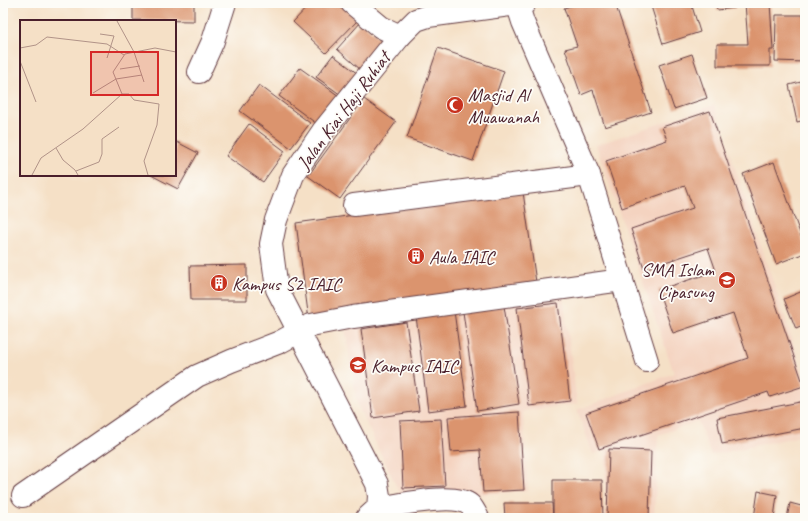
<svg xmlns="http://www.w3.org/2000/svg" width="808" height="521" viewBox="0 0 808 521" font-family="Caveat,sans-serif">
<style>
.built{fill:#f4d3c0;fill-rule:evenodd}
.building{fill:#db946e}
.lines{fill:none;stroke-linecap:round;stroke-linejoin:round}
.minor-casing{stroke:#643c42;stroke-width:24}
.minor{stroke:#fff;stroke-width:22}
.labels{text-anchor:middle;stroke-width:3.5;stroke-linejoin:round;paint-order:stroke}
.poi-label{font-size:19px;fill:#4a1f2b;stroke:#fdfcf7;text-anchor:start}
.street-label{font-size:19px;fill:#4a1f2b;stroke:#fdfcf7}
.inset-road{fill:none;stroke:#b19388;stroke-width:1}
.view{fill:#d62828;fill-opacity:0.15;stroke:#d62828;stroke-width:2}
.inset-edge{fill:none;stroke:#4a1f2b;stroke-width:2}
</style>
<rect width="100%" height="100%" fill="#fdfcf7"/>
<filter id="ink" filterUnits="userSpaceOnUse"><feTurbulence type="fractalNoise" baseFrequency=".025" numOctaves="2"/><feDisplacementMap in="SourceGraphic" scale="8" xChannelSelector="R" yChannelSelector="G"/><feConvolveMatrix kernelMatrix="1 2 1 2 8 2 1 2 1" color-interpolation-filters="sRGB"/></filter>
<filter id="wash" filterUnits="userSpaceOnUse"><feTurbulence type="fractalNoise" baseFrequency=".012" numOctaves="4" result="noise"/><feDisplacementMap in="SourceGraphic" scale="16" xChannelSelector="R" yChannelSelector="G"/><feGaussianBlur stdDeviation="0.9" result="paint"/><feColorMatrix in="noise" values="0 0 0 0 0 0 0 0 0 0 0 0 0 0 0 0 0 1.4 0 .05"/><feComposite in="paint" operator="in"/></filter>
<g filter="url(#wash)">
<rect width="100%" height="100%" fill="#f5e0c6"/>
<g class="built">
<path d="M714,105L805,378V401L717,418L722,444L805,428V435L711,455L698,421L658,435L654,518H649L651,451L610,450L607,518H605L606,450L593,454L577,410L674,373L596,145ZM710,111L804,386L771,397L748,358L733,313L673,333L658,290L716,271L708,248L644,269L631,229L693,208L685,187L622,208L606,161L667,140L663,127Z"/>
<path d="M563,295L577,404L523,411L528,491L403,500L357,404L344,321ZM558,303L570,400L529,406L517,308ZM504,306L519,404L477,411ZM454,311L467,406L428,411ZM406,322L419,411L374,418L361,329ZM519,412L524,490L483,492L480,450L451,452L448,417ZM441,419L444,486L403,488L400,421Z"/>
</g>
<g id="blocks">
<g class="building">
<path d="M133,3H194V21L133,20Z"/>
<path d="M311,3H339L358,20L326,53L293,22Z"/>
<path d="M581,3H615L651,112L605,127L593,90L581,95L565,49L577,46L564,8Z"/>
<path d="M650,3H691L700,32L663,44Z"/>
<path d="M716,3H734L735,8L717,10Z"/>
<path d="M745,3H770L773,50H770V66H717V44H748Z"/>
<path d="M776,15H805V62L775,61Z"/>
<path d="M361,22L385,44L361,70L337,49Z"/>
<path d="M438,48L504,71L473,161L407,138Z"/>
<path d="M692,54L707,98L674,109L659,65Z"/>
<path d="M333,55L358,74L341,95L316,77Z"/>
<path d="M300,68L339,96L317,124L279,96Z"/>
<path d="M805,81V120L797,122L789,85Z"/>
<path d="M259,85L310,123L291,148L240,111Z"/>
<path d="M364,99L396,122L340,199L308,176Z"/>
<path d="M710,111L804,386L770,397L768,392L599,449L586,413L748,358L733,313L673,333L658,290L716,271L708,248L644,269L631,229L693,208L685,186L622,208L606,161L667,140L662,127Z"/>
<path d="M249,124L285,151L263,182L226,156Z"/>
<path d="M175,141L198,153L178,189L151,175H175Z"/>
<path d="M774,162L805,247V253L776,264L743,174Z"/>
<path d="M523,192L537,289L309,320L296,223Z"/>
<path d="M247,265V300H191L190,266Z"/>
<path d="M805,290V325L796,329L784,299Z"/>
<path d="M558,303L570,401L529,406L517,308Z"/>
<path d="M504,306L519,404L477,411L463,312Z"/>
<path d="M454,311L467,406L428,411L416,316Z"/>
<path d="M406,322L419,411L373,418L361,329Z"/>
<path d="M805,401V428L722,444L717,418Z"/>
<path d="M519,412L524,490L483,492L480,450L451,452L448,417Z"/>
<path d="M441,419L445,486L403,488L400,421Z"/>
<path d="M609,449L651,451L649,518H607Z"/>
<path d="M553,480H602L603,518H571V515H553Z"/>
<path d="M758,491L777,495L774,518H754Z"/>
<path d="M504,503H552L553,518H505Z"/>
<path d="M790,503L805,507V518H787Z"/>
</g>
</g>
</g>
<g filter="url(#ink)">
<use href="#blocks" fill-opacity="0" stroke="#643c42" stroke-width="1"/>
<g class="lines">
<defs>
<g id="minor">
<path d="M352,3L381,27L400,36"/>
<path d="M517,3L523,22L589,175L647,361"/>
<path d="M199,72L213,41L225,3"/>
<path d="M354,205L589,175"/>
<path d="M23,496L197,376L231,361L280,342L311,325L353,317L622,280"/>
<path d="M378,508C398,505 455,492 470,505C473,508 476,514 478,518"/>
<path d="M367,518L378,508L379,496L377,484L277,289L271,244L276,220L293,175L323,131L400,36L416,20L428,16L525,3"/>
</g>
</defs>
<use href="#minor" class="minor-casing"/>
<use href="#minor" class="minor"/>
</g>
</g>
<defs>
<symbol id="mosque-disc" viewBox="-11 -11 22 22"><circle r="9.5" fill="#c8321e" stroke="#fdfcf7"/><path d="M3.5-4.9A6 6 0 1 0 3.5 4.9A5 5 0 1 1 3.5-4.9Z" fill="#fff"/></symbol>
<symbol id="building-disc" viewBox="-11 -11 22 22"><circle r="9.5" fill="#c8321e" stroke="#fdfcf7"/><path d="M-4-6H4V6H1V3H-1V6H-4ZM-2.5-4.3h1.7v1.8h-1.7ZM.8-4.3h1.7v1.8H.8ZM-2.5-1h1.7V.8h-1.7ZM.8-1h1.7V.8H.8Z" fill="#fff"/></symbol>
<symbol id="school-disc" viewBox="-11 -11 22 22"><circle r="9.5" fill="#c8321e" stroke="#fdfcf7"/><path d="M0-5L7-2L0 1L-7-2ZM-4 1L0 2.5L4 1V4Q0 6-4 4Z" fill="#fff"/></symbol>
<symbol id="university-disc" viewBox="-11 -11 22 22"><circle r="9.5" fill="#c8321e" stroke="#fdfcf7"/><path d="M0-5L7-2L0 1L-7-2ZM-4 1L0 2.5L4 1V4Q0 6-4 4Z" fill="#fff"/></symbol>
</defs>
<g fill-rule="evenodd">
<use href="#mosque-disc" x="445" y="95" width="20" height="20"/>
<use href="#building-disc" x="406" y="246" width="20" height="20"/>
<use href="#school-disc" x="717" y="270" width="20" height="20"/>
<use href="#building-disc" x="209" y="273" width="20" height="20"/>
<use href="#university-disc" x="348" y="355" width="20" height="20"/>
</g>
<g class="labels">
<g class="poi-label">
<text x="468" y="101">Masjid Al<tspan x="468" dy="22">Muawanah</tspan></text>
<text x="429" y="263">Aula IAIC</text>
<text x="714" y="276" text-anchor="end">SMA Islam<tspan x="714" dy="22">Cipasung</tspan></text>
<text x="232" y="290">Kampus S2 IAIC</text>
<text x="371" y="372">Kampus IAIC</text>
</g>
<g class="street-label">
<text transform="translate(343 110) rotate(-53)" y="7">Jalan Kiai Haji Ruhiat</text>
</g>
</g>
<g transform="translate(20 20)">
<rect width="156" height="156" fill="#f5e0c6"/>
<path class="inset-road" d="M97,1L114,32L124,62M80,14L94,16L87,38M0,28L16,25L27,17L87,24L104,35M0,41L16,82M100,49L120,46M73,73L96,59L122,55M102,74H109L114,80L139,84L137,105L124,141L128,155M36,128L43,140L55,150L58,155M56,151L79,142L82,134V119L99,107M12,155L21,138L63,109L102,74L93,52L105,34L135,28L156,32"/>
<path class="view" d="M71,32H138V75H71Z"/>
<rect width="156" height="156" class="inset-edge"/>
</g>
<rect width="808" height="521" fill="none" stroke="#fdfcf7" stroke-width="16"/>
</svg>
